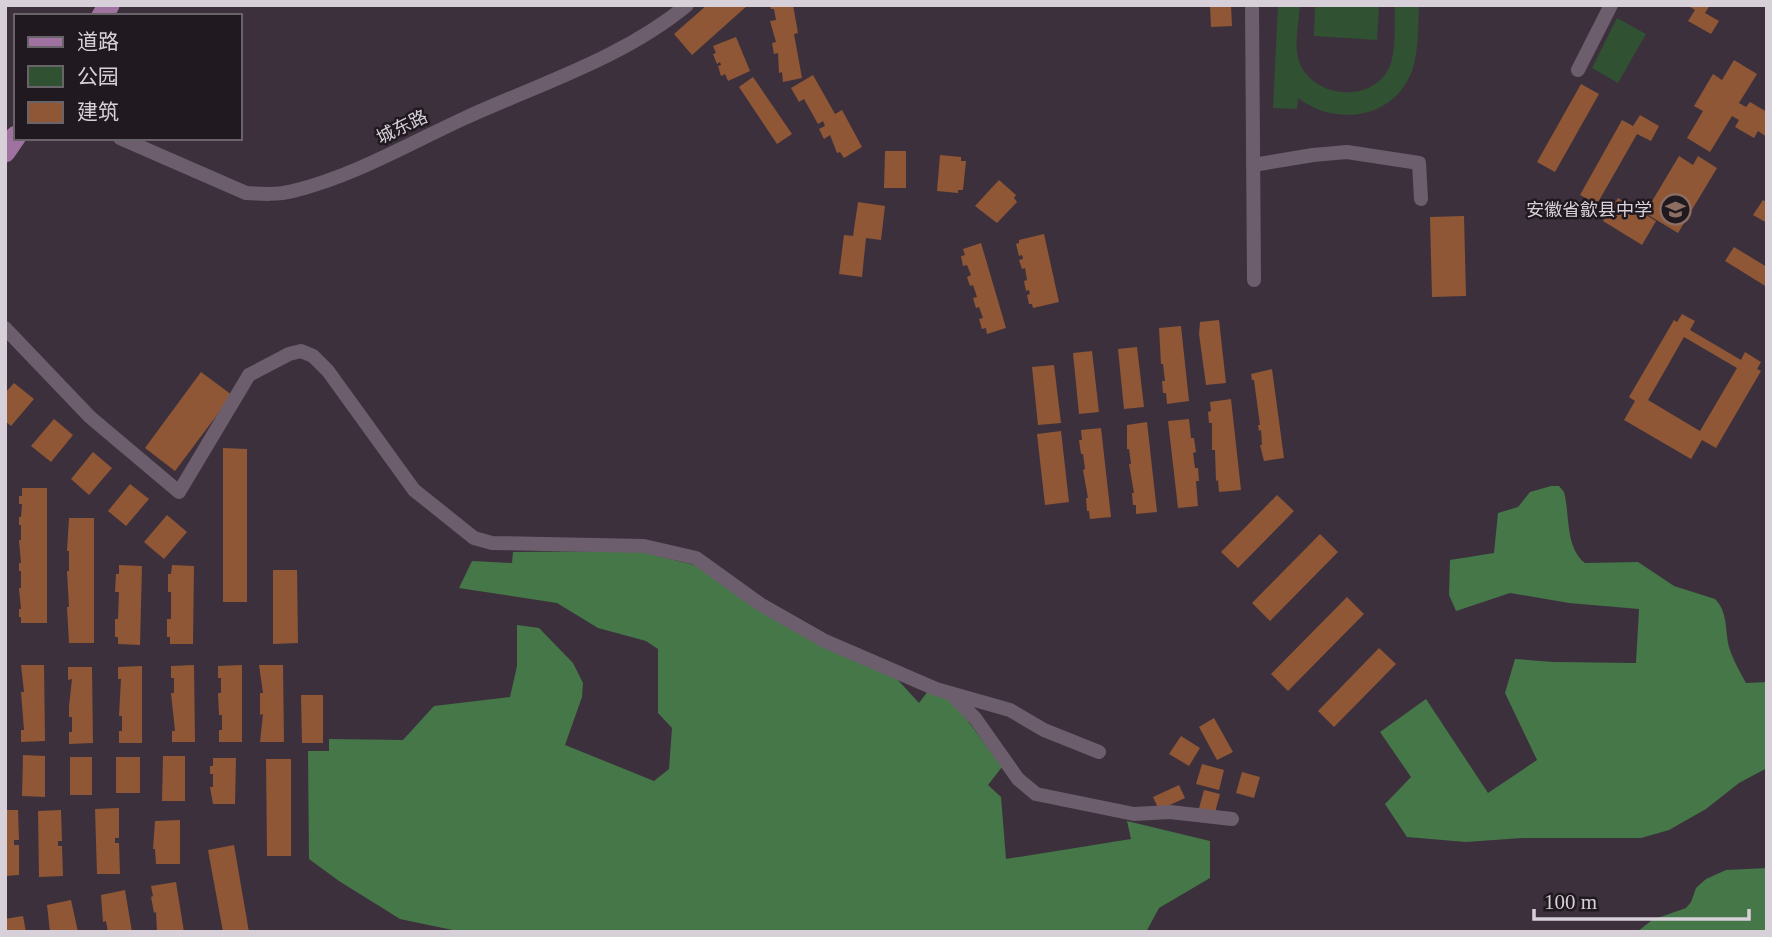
<svg xmlns="http://www.w3.org/2000/svg" width="1772" height="937" viewBox="0 0 1772 937" font-family="'Times New Roman','Noto Sans SC',serif">
<style>
.green{fill:#315133}
.forest{fill:#467749}
.building{fill:#8f5735;fill-rule:evenodd}
.lines{fill:none;stroke-linecap:round;stroke-linejoin:round}
.street{stroke:#6c5e6d;stroke-width:14}
.primary{stroke:#9f729f;stroke-width:21}
.labels{text-anchor:middle;stroke-width:5;stroke-linejoin:round;paint-order:stroke}
.street-label{font-size:18px;fill:#d7d0d8;stroke:#201a20}
.poi-label{font-size:18px;fill:#d7d0d8;stroke:#201a20;text-anchor:end}
</style>
<rect width="100%" height="100%" fill="#3c303d"/>
<g class="green">
<path d="M1278,5H1300C1299,23 1293,47 1300,64C1317,102 1382,103 1392,59C1396,43 1394,22 1395,5H1419C1418,27 1419,50 1412,71C1394,119 1336,127 1298,98L1297,109L1273,108Z"/>
<path d="M1315,5H1379L1377,40L1314,36Z"/>
<path d="M1617,18L1646,34L1618,83L1592,68Z"/>
</g>
<g class="forest">
<path d="M1551,486H1559L1564,492C1570,514 1565,548 1585,563L1638,562L1674,586L1715,599C1728,612 1725,630 1729,647C1733,660 1740,672 1746,683L1767,682V768L1739,783L1706,809L1669,830L1641,838H1522L1466,842L1407,837L1385,804L1411,777L1380,732L1426,699L1488,793L1537,760L1505,693L1515,659L1553,662L1636,663L1639,609L1569,603L1510,593L1456,611L1449,595L1450,560L1494,553L1498,513L1518,507L1530,492Z"/>
<path d="M638,551L702,567L897,679L919,703L928,691L951,698L1002,767L988,785L1001,797L1006,859L1131,839L1127,821L1210,841V878L1159,908L1146,932H462L400,919L339,881L309,859L308,751H329V739L403,740L434,706L510,697L517,666V625L539,628L573,663L583,683L582,697L565,745L654,781L669,769L672,728L658,713V649L646,641L598,628L557,603L459,588L472,561L512,563L513,552Z"/>
<path d="M1767,868V932H1637L1652,920L1686,908L1691,902L1696,888L1706,879L1726,870Z"/>
</g>
<g class="building">
<path d="M707,5H748L692,55L674,34Z"/>
<path d="M770,5H793L798,33L794,34L802,78L783,82L782,72L779,73L778,53L774,54L772,43L776,42L770,21L776,20L774,9H771Z"/>
<path d="M1210,5H1231L1232,26L1211,27Z"/>
<path d="M1687,5H1710L1705,13L1719,21L1711,34L1688,21L1695,10Z"/>
<path d="M736,37L750,71L728,81L725,74L721,76L718,66L721,65L720,62L717,64L713,54L716,53L713,46Z"/>
<path d="M1734,60L1757,74L1739,103L1746,107L1750,102L1767,112V137L1758,131L1754,138L1735,127L1739,120L1732,116L1710,152L1687,138L1703,111L1694,106L1713,74L1722,80Z"/>
<path d="M813,75L835,114L842,110L862,147L844,158L840,152L837,153L830,135L824,139L819,129L825,126L823,121L818,124L804,99L799,102L791,88Z"/>
<path d="M753,77L792,134L777,144L739,87Z"/>
<path d="M1581,84L1599,94L1555,172L1537,162Z"/>
<path d="M1640,115L1659,126L1651,141L1637,134L1597,204L1580,195L1622,120L1633,126Z"/>
<path d="M885,151H906V188H884Z"/>
<path d="M940,155L961,157V161H966L963,190H958V193L937,191Z"/>
<path d="M1679,156L1693,165L1698,156L1717,168L1678,233L1645,213Z"/>
<path d="M999,180L1016,195L1014,198L1017,202L997,223L975,206Z"/>
<path d="M1618,198L1656,221L1642,245L1603,221Z"/>
<path d="M1763,200L1767,202V223L1753,215Z"/>
<path d="M858,202L885,206L881,240L866,238L862,277L839,274L844,235L853,236Z"/>
<path d="M1464,216L1466,296L1432,297L1430,217Z"/>
<path d="M1044,234L1059,302L1033,308L1032,304H1029L1027,295L1030,294L1029,290L1026,291L1024,281L1027,280L1025,268L1022,269L1019,260L1023,259L1022,255L1019,256L1016,244L1019,243V240Z"/>
<path d="M981,243L1006,328L987,334L986,328L982,329L979,319L983,318L979,307L976,308L973,298L977,297L973,285L970,286L967,277L971,275L967,265L963,266L961,256L965,255L963,249Z"/>
<path d="M1734,247L1767,267V287L1725,261Z"/>
<path d="M1682,314L1695,321L1690,330L1741,360L1745,352L1761,362L1757,369L1761,371L1716,448L1702,440L1691,459L1624,420L1635,401L1629,397L1674,320L1677,322ZM1684,337L1737,368L1700,431L1648,400Z"/>
<path d="M1219,320L1226,383L1206,385L1199,334L1200,322Z"/>
<path d="M1181,326L1189,401L1167,404L1166,393H1163L1162,381H1165L1163,364H1161L1159,328Z"/>
<path d="M1137,347L1144,407L1124,409L1118,349Z"/>
<path d="M1092,351L1099,412L1079,414L1073,353Z"/>
<path d="M1054,365L1061,423L1038,425L1032,367Z"/>
<path d="M1272,369L1284,458L1264,461L1260,445H1262L1261,430L1259,431L1258,425H1260L1254,380H1252L1251,374Z"/>
<path d="M201,372L232,395L175,471L145,448Z"/>
<path d="M14,383L34,399L11,426L5,421V393Z"/>
<path d="M1231,399L1241,490L1219,492L1218,480L1216,481L1215,450H1212V423H1209L1208,412L1211,411L1210,402Z"/>
<path d="M54,419L73,435L51,462L31,446Z"/>
<path d="M1189,419L1191,438H1194L1196,452L1193,453L1195,468H1198L1199,481H1196L1198,506L1178,508L1168,421Z"/>
<path d="M1147,422L1157,512L1136,514V505H1133L1132,493H1134L1129,464H1131L1129,449H1127V425Z"/>
<path d="M1101,428L1111,517L1090,519L1089,511H1087L1086,498H1088L1083,470L1085,469L1083,454H1081L1079,440H1082L1081,430Z"/>
<path d="M1061,431L1069,502L1045,505L1037,434Z"/>
<path d="M223,448L247,449V602H223Z"/>
<path d="M93,452L112,468L89,495L71,479Z"/>
<path d="M130,484L149,499L126,526L108,511Z"/>
<path d="M22,488H47V623H21V617H19V609H21L19,588H21V571H19V563H21L19,540H21V525H19V517H21L22,504H19V496H22Z"/>
<path d="M1277,495L1294,511L1238,568L1221,552Z"/>
<path d="M167,515L187,532L164,559L144,542Z"/>
<path d="M69,518H94V643H69L67,607H69L67,571H69V551H67Z"/>
<path d="M1320,534L1338,552L1270,621L1252,603Z"/>
<path d="M119,565L142,566L140,645L118,644V637H115V619H118L119,592H115L116,574H119Z"/>
<path d="M172,565L194,566L193,644H170V637H167V619H171V592H168V574H171Z"/>
<path d="M273,570H297L298,643L273,644Z"/>
<path d="M1347,597L1364,614L1288,691L1271,674Z"/>
<path d="M1379,648L1396,664L1334,727L1318,711Z"/>
<path d="M21,665H44L45,741L21,742V730H24L21,692H24Z"/>
<path d="M194,665L195,742H172V731H175L171,693H174V678H171V666Z"/>
<path d="M242,665V742H219V730H222V715H219L218,693H221V678H218V666Z"/>
<path d="M259,665H283L284,742H260L263,714L260,715V693H263Z"/>
<path d="M142,666V743H119V731H122V716H119L121,679H118V667Z"/>
<path d="M68,667H92L93,743L69,744V732H72V717H69V706L72,679L68,680Z"/>
<path d="M301,695H323V743H302Z"/>
<path d="M1214,718L1233,752L1217,760L1199,727Z"/>
<path d="M1181,736L1200,748L1189,766L1169,754Z"/>
<path d="M23,755L45,756V797L22,796Z"/>
<path d="M163,756H185V801H162Z"/>
<rect x="70" y="757" width="22" height="38"/>
<rect x="116" y="757" width="24" height="36"/>
<path d="M213,758H236L235,804H213L210,787H213V774H210V766H213Z"/>
<path d="M266,759H291V856H267Z"/>
<path d="M1202,764L1224,770L1219,790L1196,784Z"/>
<path d="M1242,772L1260,777L1254,798L1236,793Z"/>
<path d="M1179,785L1185,798L1159,810L1153,797Z"/>
<path d="M1204,790L1220,794L1214,816L1198,812Z"/>
<path d="M119,808V838H115V843H119L120,874H97L95,809Z"/>
<path d="M5,810H18L19,840H14V845H19V875L5,876Z"/>
<path d="M61,810L62,841H58V846H62L63,876L39,877L38,811Z"/>
<path d="M180,820V864H156L155,849H153L155,821Z"/>
<path d="M234,845L249,932H223L208,850Z"/>
<path d="M176,882L184,932H157L156,912L154,913L151,897L153,896L151,886Z"/>
<path d="M125,890L132,932H108L106,921L103,922L101,895Z"/>
<path d="M71,900L78,932H50L47,905Z"/>
<path d="M23,916L26,932H5V919Z"/>
</g>
<g class="lines">
<g class="street">
<path d="M1252,5L1254,280"/>
<path d="M1578,70L1611,5"/>
<path d="M120,138L246,193C262,194 278,195 293,191C354,176 408,144 465,118C539,84 623,58 687,5"/>
<path d="M1253,165L1313,155L1347,152L1419,163L1421,199"/>
<path d="M5,328L90,417L179,492L249,375L289,354L301,351L313,356L328,371L414,490L474,538L492,543L644,546L696,558L760,604L825,641L936,689L1010,710L1044,730L1099,752"/>
<path d="M952,695L975,718L1018,779L1036,794L1134,814L1170,812L1232,819"/>
</g>
<g class="primary">
<path d="M102,16L109,5"/>
<path d="M5,152L16,136"/>
</g>
</g>
<defs>
<symbol id="school-ring" viewBox="-11 -11 22 22"><circle r="9.5" fill="#201a20" stroke="#8d6e63" stroke-width="1.5"/><path d="M0-5L7-2L0 1L-7-2ZM-4 1L0 2.5L4 1V4Q0 6-4 4Z" fill="#8d6e63"/></symbol>
</defs>
<g fill-rule="evenodd">
<use href="#school-ring" x="1658" y="192" width="35" height="35"/>
</g>
<g class="labels">
<g class="street-label">
<text transform="translate(402 127) rotate(-26)" y="6">城东路</text>
</g>
<g class="poi-label">
<text x="1652" y="216">安徽省歙县中学</text>
</g>
</g>
<rect width="1772" height="937" fill="none" stroke="#d7d0d8" stroke-width="14"/>
<rect x="14" y="14" width="228" height="126" fill="#201a20" stroke="#69636a" stroke-width="2"/>
<rect x="28" y="37" width="35" height="10" fill="#9f729f" stroke="#69636a" stroke-width="2"/>
<text x="77" y="49" font-size="21" fill="#d7d0d8">道路</text>
<rect x="28" y="66" width="35" height="21" fill="#315133" stroke="#69636a" stroke-width="2"/>
<text x="77" y="84" font-size="21" fill="#d7d0d8">公园</text>
<rect x="28" y="102" width="35" height="21" fill="#8f5735" stroke="#69636a" stroke-width="2"/>
<text x="77" y="119" font-size="21" fill="#d7d0d8">建筑</text>
<path d="M1534 909v10h215v-10" fill="none" stroke="#d7d0d8" stroke-width="3.5"/>
<text x="1544" y="909" font-size="21" fill="#d7d0d8" stroke="#201a20" stroke-width="5" paint-order="stroke">100 m</text>
</svg>
